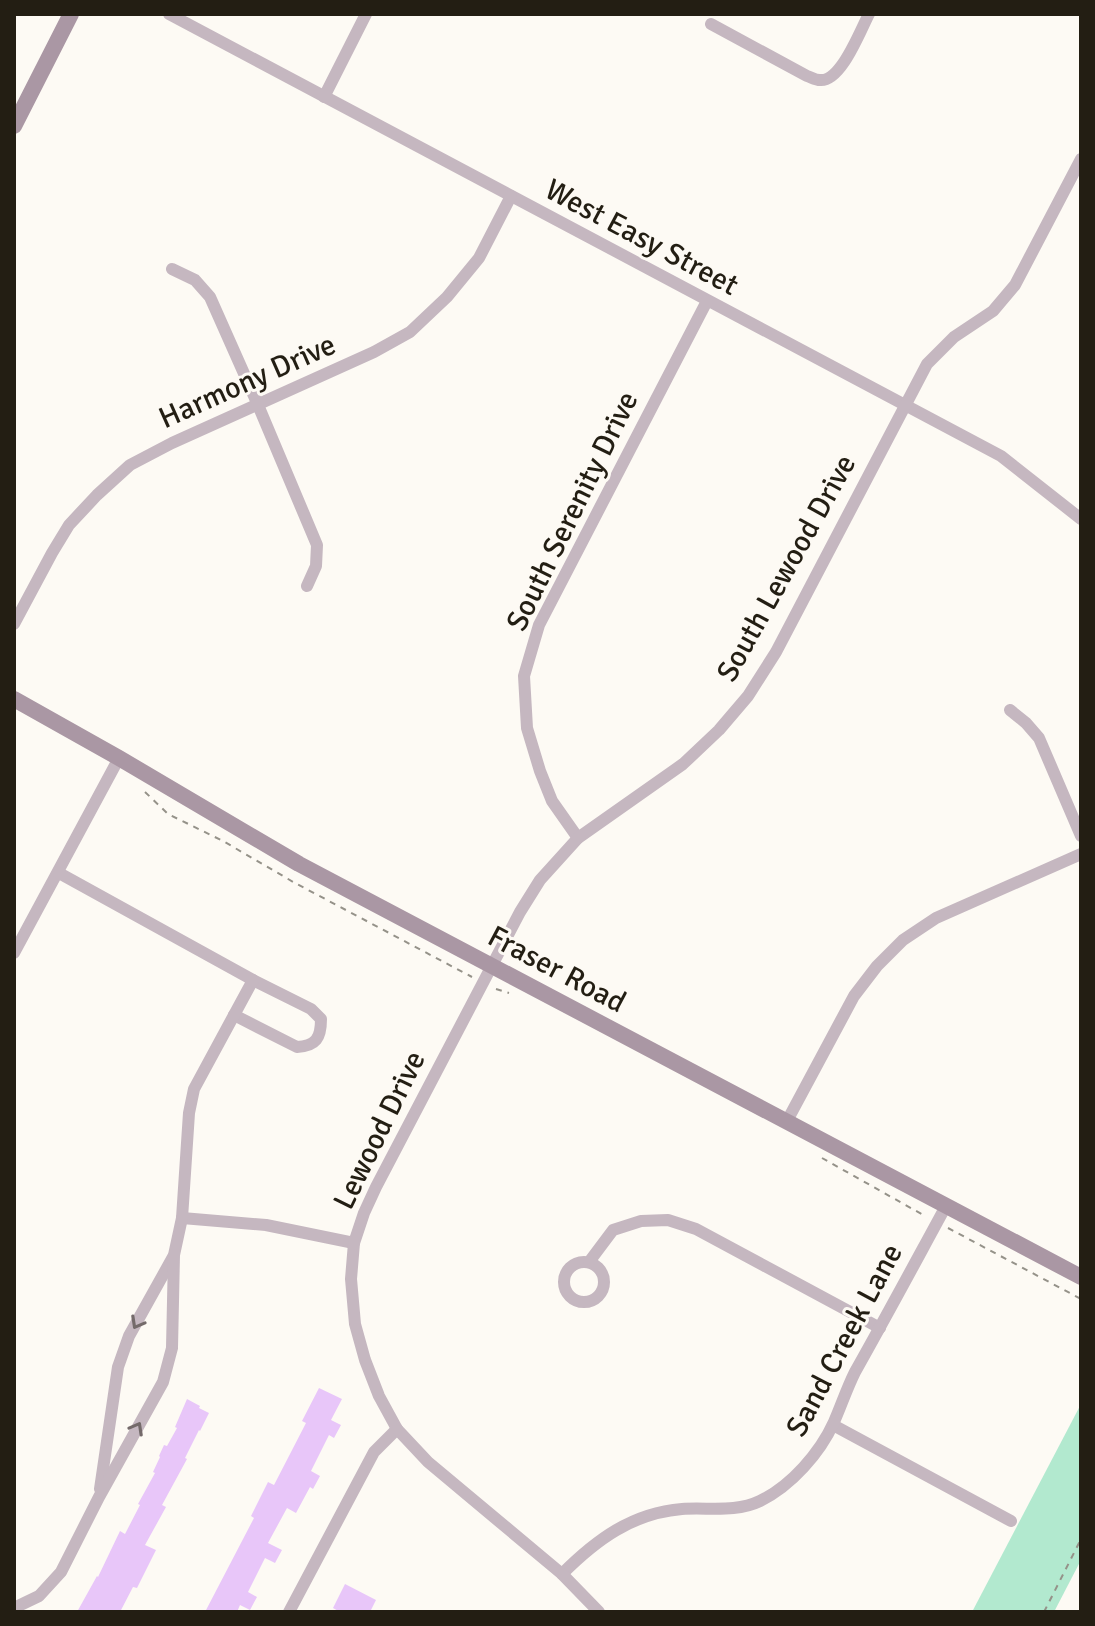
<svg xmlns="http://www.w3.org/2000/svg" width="1095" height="1626" viewBox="0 0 1095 1626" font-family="Signika,sans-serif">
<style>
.green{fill:#b2e9cf}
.building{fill:#e8c6f9}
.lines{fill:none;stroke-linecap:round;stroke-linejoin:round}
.path{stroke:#959289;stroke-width:2;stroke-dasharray:6 6;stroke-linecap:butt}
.street{stroke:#c5b7c0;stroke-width:12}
.secondary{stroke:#aa97a4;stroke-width:16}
.oneway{stroke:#746a6a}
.labels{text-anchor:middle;stroke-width:6;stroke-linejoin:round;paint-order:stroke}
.street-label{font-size:30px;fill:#231e13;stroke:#fdfaf4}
</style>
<rect width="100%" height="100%" fill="#fdfaf4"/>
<path class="green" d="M1081,1404V1560L1054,1612H972Z"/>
<g class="building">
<path d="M319,1388L342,1399L331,1420L341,1425L334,1438L329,1435L311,1471L320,1476L313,1489L310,1487L296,1513L287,1508L268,1543L282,1550L275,1563L265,1558L248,1592L257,1597L250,1610L240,1605L237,1612H205L254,1518L251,1516L268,1482L274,1485L306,1423L302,1421Z"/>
<path d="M187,1399L200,1406L199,1408L209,1413L200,1431L199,1430L185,1458L187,1459L162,1505L166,1507L145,1545L156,1550L137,1588L133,1587L120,1612H77L97,1576L98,1577L120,1531L125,1534L140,1505L138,1504L155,1473L153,1472L160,1457L159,1456L164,1445L167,1446L177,1428L175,1427Z"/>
<path d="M345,1584L376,1600L370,1612H340L333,1608Z"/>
</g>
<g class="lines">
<g class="path">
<path d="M145,792L168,814L223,841L295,883L472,977"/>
<path d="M496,989L509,993"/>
<path d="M822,1158L925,1216"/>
<path d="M948,1228L1081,1299"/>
<path d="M1044,1612L1081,1539"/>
</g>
<g class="street">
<path d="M169,14L1001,456L1081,519"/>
<path d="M711,24L807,76C811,77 815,80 820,80C841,82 860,31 869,14"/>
<path d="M324,97L366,14"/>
<path d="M172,269L195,280L210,297L258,405L317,545L316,566L307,586"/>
<path d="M14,624L52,553L69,525L97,495L130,465L172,443L374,352L410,332L447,297L479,258L511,196"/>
<path d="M1010,710L1026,723L1039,738L1081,836"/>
<path d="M578,838L552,801L540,771L527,728L524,676L539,625L707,301"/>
<path d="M14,953L119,758"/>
<path d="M234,1015L297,1047C316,1046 321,1038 321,1019L311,1009L253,980"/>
<path d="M787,1121L854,996L877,966L903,940L936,918L1081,854"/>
<path d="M182,1218L266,1225L354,1243"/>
<circle cx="584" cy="1282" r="20"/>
<path d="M589,1262L613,1230L641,1221L668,1220L696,1229L880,1328"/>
<path d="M833,1425L1011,1521"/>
<path d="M100,1489L118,1367L129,1336L173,1257"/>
<path d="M562,1574C596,1540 632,1513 682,1509C708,1507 735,1513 760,1501C791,1486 820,1453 834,1422C841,1406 847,1388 855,1372C886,1317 916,1261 946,1206"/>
<path d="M14,1608L39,1596L61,1572L99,1497L163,1382L172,1348L174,1255L182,1218L189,1113L194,1089L253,980L59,873"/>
<path d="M289,1612L374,1452L397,1429"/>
<path d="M599,1612L562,1574L428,1462L397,1429L379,1396L365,1360L355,1324L351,1279L354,1243L364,1213L376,1187L520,912L540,880L578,838L683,764L719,730L748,696L776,652L927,364L954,337L993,311L1015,285L1081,159"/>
</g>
<g class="secondary">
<path d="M14,126L71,14"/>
<path d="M14,699L119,758L299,864L1081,1277"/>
</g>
</g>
<defs><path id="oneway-chevron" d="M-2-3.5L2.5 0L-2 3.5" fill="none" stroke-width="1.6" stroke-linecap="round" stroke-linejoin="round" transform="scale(2)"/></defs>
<g class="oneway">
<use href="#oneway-chevron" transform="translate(137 1323) rotate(119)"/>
<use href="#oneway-chevron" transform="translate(137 1428) rotate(-61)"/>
</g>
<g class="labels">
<g class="street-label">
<text transform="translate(642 237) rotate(28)" y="10">West Easy Street</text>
<text transform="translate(247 381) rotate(-24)" y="10">Harmony Drive</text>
<text transform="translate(572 511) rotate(-64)" y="10">South Serenity Drive</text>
<text transform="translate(786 568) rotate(-61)" y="10">South Lewood Drive</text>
<text transform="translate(557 969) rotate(28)" y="10">Fraser Road</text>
<text transform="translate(379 1130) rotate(-64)" y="10">Lewood Drive</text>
<text transform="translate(844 1340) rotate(-62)" y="10">Sand Creek Lane</text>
</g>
</g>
<rect width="1095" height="1626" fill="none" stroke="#231e13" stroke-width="32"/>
</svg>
